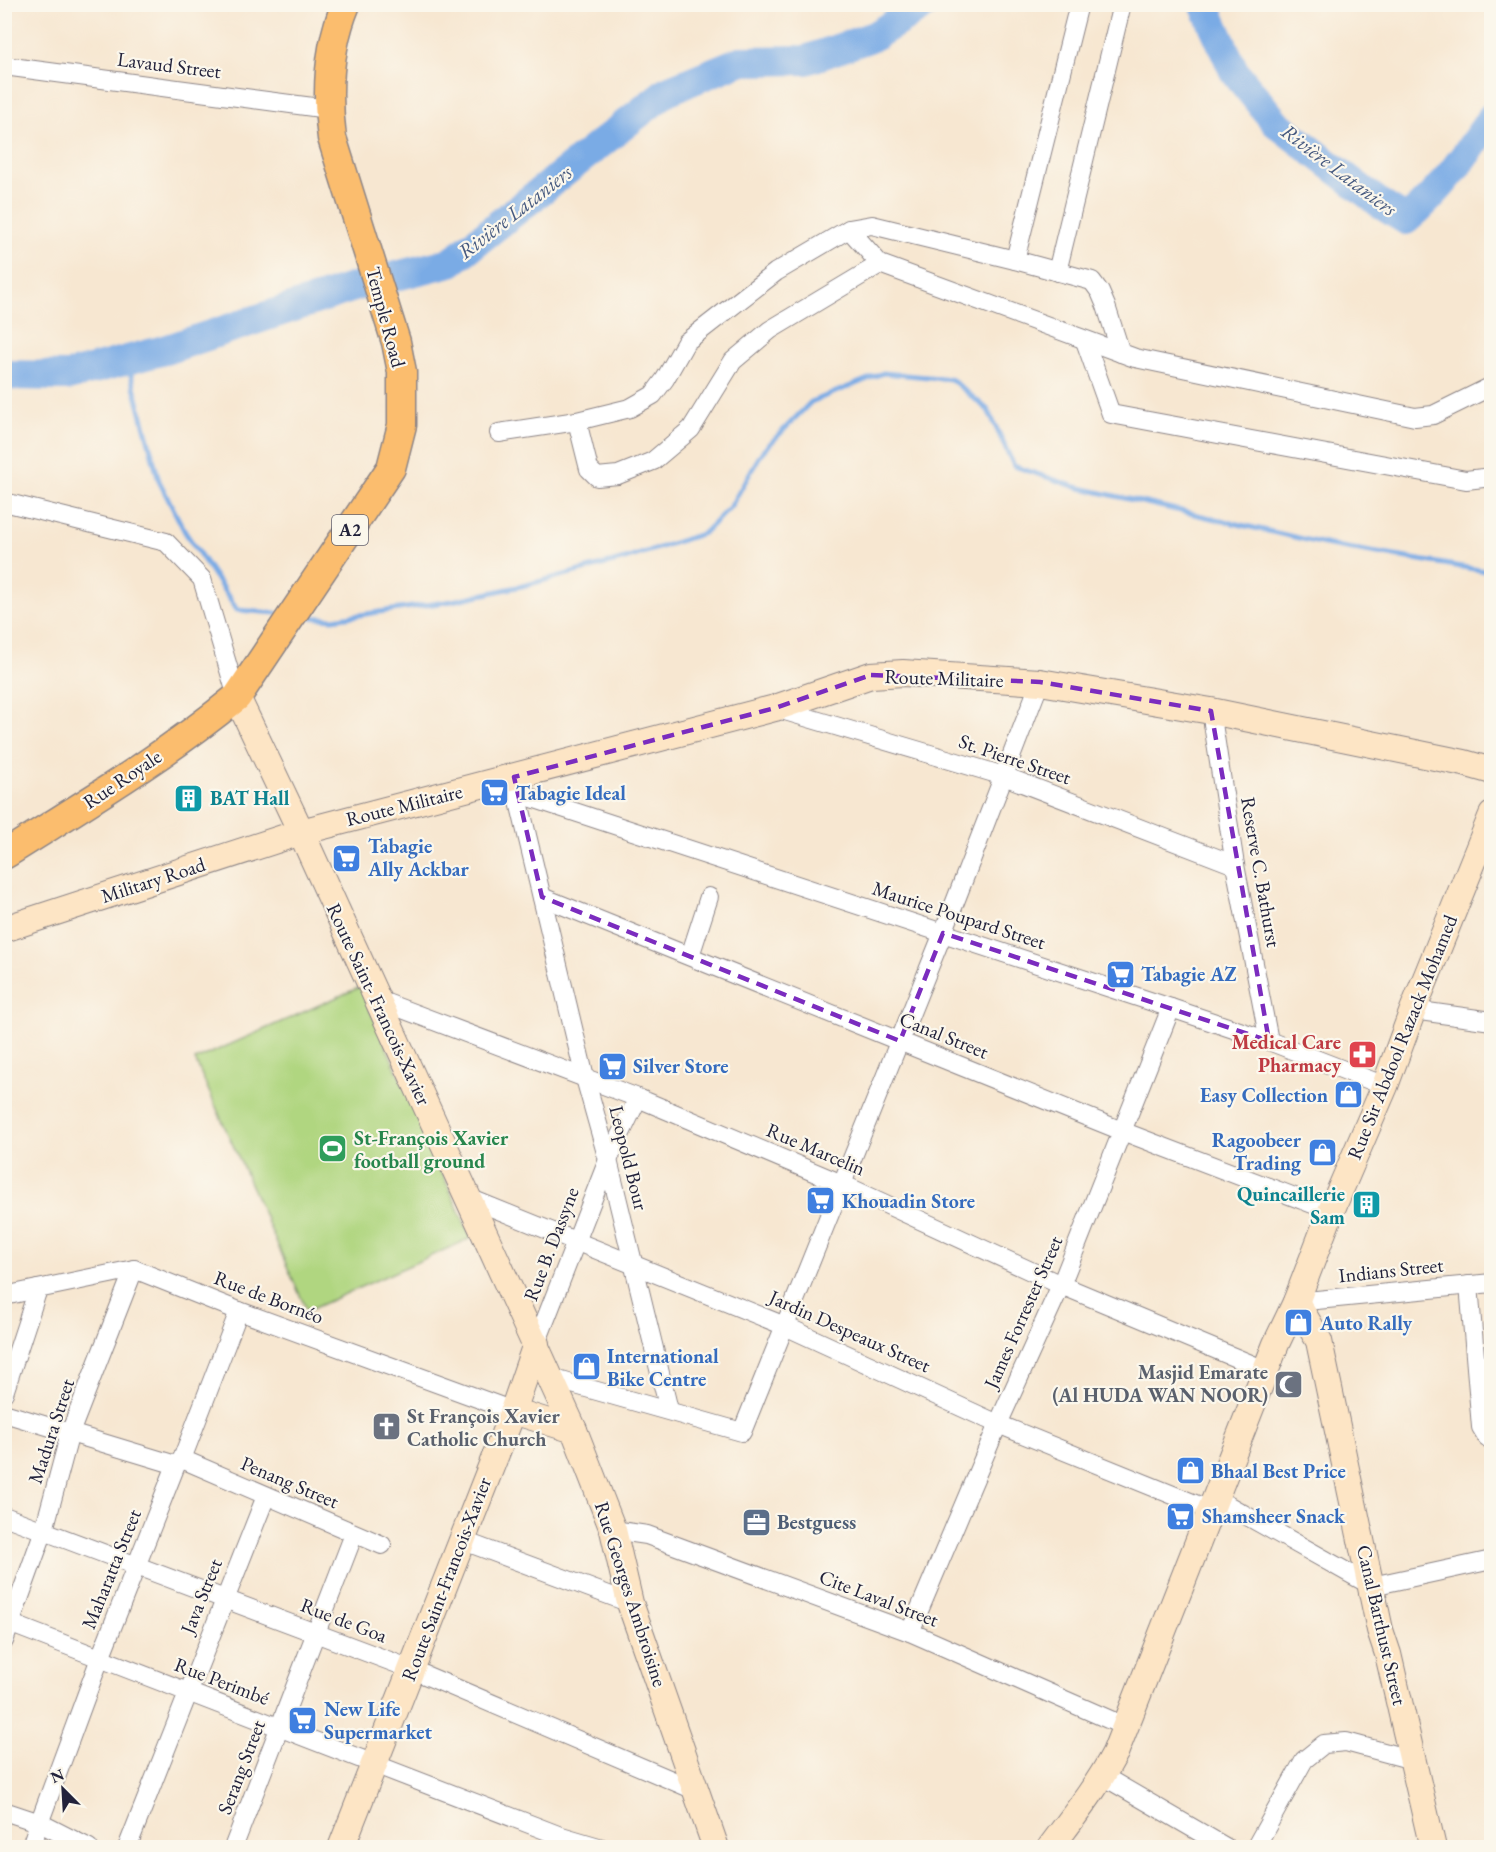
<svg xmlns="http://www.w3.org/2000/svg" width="1496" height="1852" viewBox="0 0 1496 1852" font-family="'EB Garamond',serif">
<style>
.green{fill:#b0d680;stroke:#697c5e;stroke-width:1.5}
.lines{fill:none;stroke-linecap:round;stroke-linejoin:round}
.stream{stroke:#7aabe5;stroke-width:5}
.river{stroke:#7aabe5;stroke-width:30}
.street-casing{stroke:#8c8486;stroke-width:20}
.secondary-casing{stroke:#8c8486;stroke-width:28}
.primary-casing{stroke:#8c8486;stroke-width:31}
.street{stroke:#fff;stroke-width:18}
.secondary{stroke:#fde5c5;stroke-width:26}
.primary{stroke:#fbbd6e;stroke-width:28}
.marked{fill:none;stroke:#7b2cbf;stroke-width:4.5;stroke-dasharray:12 8;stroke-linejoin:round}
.labels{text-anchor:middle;stroke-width:4.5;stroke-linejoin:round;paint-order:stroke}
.shield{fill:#fbf7ec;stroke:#636270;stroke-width:1.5}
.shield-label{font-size:18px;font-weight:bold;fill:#22223b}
.street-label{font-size:20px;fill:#22223b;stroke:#fbf7ec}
.shop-label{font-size:20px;font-weight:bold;fill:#366cbe;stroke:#fbf7ec;text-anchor:start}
.culture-label{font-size:20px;font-weight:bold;fill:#0d838f;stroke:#fbf7ec;text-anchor:start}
.health-label{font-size:20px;font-weight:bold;fill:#be3a42;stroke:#fbf7ec;text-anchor:end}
.leisure-label{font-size:20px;font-weight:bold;fill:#27864d;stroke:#fbf7ec;text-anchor:start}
.worship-label{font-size:20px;font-weight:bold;fill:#5b616d;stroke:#fbf7ec;text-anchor:end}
.service-label{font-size:20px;font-weight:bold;fill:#4e5e75;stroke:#fbf7ec;text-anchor:start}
.water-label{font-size:21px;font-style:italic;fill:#45597f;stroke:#fbf7ec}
</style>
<rect width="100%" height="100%" fill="#fbf7ec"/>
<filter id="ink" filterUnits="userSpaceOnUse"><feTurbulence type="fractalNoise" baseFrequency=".0167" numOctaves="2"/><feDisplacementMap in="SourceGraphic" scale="12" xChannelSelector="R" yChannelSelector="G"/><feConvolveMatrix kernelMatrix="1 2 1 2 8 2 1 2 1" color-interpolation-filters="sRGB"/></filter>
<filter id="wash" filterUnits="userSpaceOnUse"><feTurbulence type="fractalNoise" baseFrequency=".008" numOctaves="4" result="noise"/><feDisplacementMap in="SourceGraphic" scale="24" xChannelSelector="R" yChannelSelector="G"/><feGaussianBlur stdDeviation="1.35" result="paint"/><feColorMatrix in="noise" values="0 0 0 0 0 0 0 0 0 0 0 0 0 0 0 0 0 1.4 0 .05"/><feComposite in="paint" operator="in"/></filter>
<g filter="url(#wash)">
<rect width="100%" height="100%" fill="#f7e7d1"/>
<path class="green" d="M360,987L471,1238L307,1311L195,1060Z"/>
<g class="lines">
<g class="stream">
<path d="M127,360L159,481L185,532L237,610L276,613"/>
<path d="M308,617L333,619L452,601L526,585L625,559L704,533L731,506L762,452L811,402L883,373L951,379L988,410L1014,466L1076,487L1329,545L1492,572"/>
</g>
<g class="river">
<path d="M1204,4L1234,71L1276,123L1382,205L1406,220C1441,191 1467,154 1492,117"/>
<path d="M4,375L68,376L168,349L357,286L451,262L667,91L740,61L806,60L874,36L926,4"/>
</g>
</g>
</g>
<g filter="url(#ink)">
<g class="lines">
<defs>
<g id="street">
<path d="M4,66L328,109"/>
<path d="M849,229L880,264L1135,358L1415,417L1433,415L1492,386"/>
<path d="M1015,260L1079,4"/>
<path d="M1057,272L1122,4"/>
<path d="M1085,341L1111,414L1466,480L1492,477"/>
<path d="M577,421L589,469L597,477L618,475L653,461L691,429L733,361L770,330L880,264"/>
<path d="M499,433L577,421L630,408L653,395L665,379L686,342L776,272L849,229L872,225L1015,260L1092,281L1100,292L1106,306L1121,353"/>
<path d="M4,502L166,542L202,579L237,697"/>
<path d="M775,708L1004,776L1235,865"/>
<path d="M1211,711L1235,865L1269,1041"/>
<path d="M515,785L585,1078L608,1160L669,1410"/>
<path d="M517,793L1171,1008L1269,1041L1385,1086"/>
<path d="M542,897L1122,1131L1331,1211"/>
<path d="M690,956L709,897"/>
<path d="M376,999L638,1098L842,1184L1061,1285L1265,1370"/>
<path d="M1413,1010L1492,1021"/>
<path d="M469,1198L785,1326L998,1424L1210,1510"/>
<path d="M1469,1285L1481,1427L1487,1437L1492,1441"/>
<path d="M4,1296L134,1269L239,1311L513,1411"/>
<path d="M1296,1302L1492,1283"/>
<path d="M536,1344L608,1160L638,1098"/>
<path d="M551,1378L742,1432L943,933L1040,682"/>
<path d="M4,1393L38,1289"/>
<path d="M4,1413L176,1465"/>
<path d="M182,1459L382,1545"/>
<path d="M1215,1498L1372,1586L1492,1560"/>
<path d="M4,1516L411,1669L697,1791"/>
<path d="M613,1530L647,1535L910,1632L1124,1726"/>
<path d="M461,1540L630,1603"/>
<path d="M4,1621L558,1835L602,1848"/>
<path d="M910,1632L998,1424L1061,1285L1171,1008"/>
<path d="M4,1641L44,1530L70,1433L134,1269"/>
<path d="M1103,1776L1227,1848"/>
<path d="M4,1811L40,1823L89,1848"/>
<path d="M30,1848L100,1658L176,1465L182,1459L239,1311"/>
<path d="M127,1848L266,1496"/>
<path d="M233,1848L354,1534"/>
<path d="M1255,1848L1304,1760L1324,1744L1346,1742L1413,1760"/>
</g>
<g id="secondary">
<path d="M237,697L301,832L574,1430L613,1530L630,1603L716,1848"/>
<path d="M4,929L301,832L775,708L871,675L903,673L1040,682L1211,711L1464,763L1492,771"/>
<path d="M1296,1302L1319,1341L1380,1630L1388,1654L1433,1848"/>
<path d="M513,1411L574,1430"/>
<path d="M341,1848L513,1411L536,1344"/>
<path d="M1050,1848C1073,1817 1097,1787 1115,1753L1276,1344L1296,1302L1331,1211L1385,1086L1413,1010L1492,815"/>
</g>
<path id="primary" d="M4,855C83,805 164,757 237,697L391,468L402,425V372L396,342L332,138C326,93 328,47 346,4"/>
</defs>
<use href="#street" class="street-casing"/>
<use href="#secondary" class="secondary-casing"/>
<use href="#primary" class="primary-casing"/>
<use href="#street" class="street"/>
<use href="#secondary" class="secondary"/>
<use href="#primary" class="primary"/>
</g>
</g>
<path class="marked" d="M871,675L1040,682L1211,711L1269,1041L943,933L900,1041L542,897L514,777L775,708Z"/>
<defs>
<symbol id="supermarket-square" viewBox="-11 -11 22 22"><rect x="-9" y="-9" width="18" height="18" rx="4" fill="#3f7fe0" stroke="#fbf7ec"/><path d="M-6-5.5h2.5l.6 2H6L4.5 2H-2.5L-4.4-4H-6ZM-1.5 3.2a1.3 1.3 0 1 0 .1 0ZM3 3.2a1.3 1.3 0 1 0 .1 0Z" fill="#fff"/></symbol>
<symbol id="building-square" viewBox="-11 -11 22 22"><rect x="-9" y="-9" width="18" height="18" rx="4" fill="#0f9aa8" stroke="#fbf7ec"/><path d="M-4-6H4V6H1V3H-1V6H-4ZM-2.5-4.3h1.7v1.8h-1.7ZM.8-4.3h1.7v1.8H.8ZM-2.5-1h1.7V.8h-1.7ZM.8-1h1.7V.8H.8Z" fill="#fff"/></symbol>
<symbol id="pharmacy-square" viewBox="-11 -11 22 22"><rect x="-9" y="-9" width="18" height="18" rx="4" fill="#e0444e" stroke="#fbf7ec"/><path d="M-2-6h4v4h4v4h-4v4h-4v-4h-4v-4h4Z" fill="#fff"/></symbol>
<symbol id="shop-square" viewBox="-11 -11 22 22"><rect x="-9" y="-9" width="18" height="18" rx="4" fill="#3f7fe0" stroke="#fbf7ec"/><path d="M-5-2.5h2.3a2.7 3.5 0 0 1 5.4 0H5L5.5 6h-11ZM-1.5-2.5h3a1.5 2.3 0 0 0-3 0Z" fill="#fff"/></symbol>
<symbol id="stadium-square" viewBox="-11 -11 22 22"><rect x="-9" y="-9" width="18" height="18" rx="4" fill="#2e9e5b" stroke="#fbf7ec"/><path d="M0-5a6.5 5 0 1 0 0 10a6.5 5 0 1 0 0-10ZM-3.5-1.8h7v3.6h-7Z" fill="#fff"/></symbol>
<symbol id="mosque-square" viewBox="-11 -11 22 22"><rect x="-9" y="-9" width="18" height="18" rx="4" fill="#6b7280" stroke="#fbf7ec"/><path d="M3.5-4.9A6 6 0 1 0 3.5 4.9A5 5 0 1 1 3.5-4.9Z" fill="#fff"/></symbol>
<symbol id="church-square" viewBox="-11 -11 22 22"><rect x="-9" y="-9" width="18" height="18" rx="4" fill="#6b7280" stroke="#fbf7ec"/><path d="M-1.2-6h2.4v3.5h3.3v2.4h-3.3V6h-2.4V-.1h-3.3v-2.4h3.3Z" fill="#fff"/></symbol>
<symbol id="office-square" viewBox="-11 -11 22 22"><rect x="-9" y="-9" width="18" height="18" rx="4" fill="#5c6f8a" stroke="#fbf7ec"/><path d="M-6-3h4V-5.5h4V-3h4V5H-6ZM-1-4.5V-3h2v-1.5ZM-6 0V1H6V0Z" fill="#fff"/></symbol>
</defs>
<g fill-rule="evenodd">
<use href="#supermarket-square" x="478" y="776" width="33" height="33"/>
<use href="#building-square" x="172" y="782" width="33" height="33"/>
<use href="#supermarket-square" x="330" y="842" width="33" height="33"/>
<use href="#supermarket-square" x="1104" y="958" width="33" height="33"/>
<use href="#pharmacy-square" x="1346" y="1038" width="33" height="33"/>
<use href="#supermarket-square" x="596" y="1050" width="33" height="33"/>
<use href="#shop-square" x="1332" y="1078" width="33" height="33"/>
<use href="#stadium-square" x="316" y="1132" width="33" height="33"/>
<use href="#shop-square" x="1306" y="1136" width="33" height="33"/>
<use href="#supermarket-square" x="804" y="1184" width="33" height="33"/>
<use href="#building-square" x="1350" y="1188" width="33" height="33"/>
<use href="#shop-square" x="1282" y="1306" width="33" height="33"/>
<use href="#shop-square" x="570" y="1350" width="33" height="33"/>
<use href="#mosque-square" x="1272" y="1368" width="33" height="33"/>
<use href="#church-square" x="370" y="1410" width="33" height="33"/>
<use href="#shop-square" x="1174" y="1454" width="33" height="33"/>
<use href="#supermarket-square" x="1164" y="1500" width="33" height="33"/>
<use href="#office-square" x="740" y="1506" width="33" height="33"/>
<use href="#supermarket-square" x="286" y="1704" width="33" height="33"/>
</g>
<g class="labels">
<rect class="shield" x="332" y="515" width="36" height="30" rx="4.5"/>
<g class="shield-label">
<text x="350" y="536">A2</text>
</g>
<g class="street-label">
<text transform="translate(169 65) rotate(7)" y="7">Lavaud Street</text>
<text transform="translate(386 317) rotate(75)" y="7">Temple Road</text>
<text transform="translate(944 678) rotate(2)" y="7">Route Militaire</text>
<text transform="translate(1015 759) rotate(19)" y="7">St. Pierre Street</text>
<text transform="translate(122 779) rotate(-34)" y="7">Rue Royale</text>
<text transform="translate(404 805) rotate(-14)" y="7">Route Militaire</text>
<text transform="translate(1261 872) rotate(80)" y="7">Reserve C. Bathurst</text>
<text transform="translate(153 880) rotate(-18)" y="7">Military Road</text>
<text transform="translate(959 915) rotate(18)" y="7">Maurice Poupard Street</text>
<text transform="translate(379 1004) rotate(65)" y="7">Route Saint- Francois-Xavier</text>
<text transform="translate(944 1035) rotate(22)" y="7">Canal Street</text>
<text transform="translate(1402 1037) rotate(-68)" y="7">Rue Sir Abdool Razack Mohamed</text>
<text transform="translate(816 1149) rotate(23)" y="7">Rue Marcelin</text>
<text transform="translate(629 1158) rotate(76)" y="7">Leopold Bour</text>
<text transform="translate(551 1244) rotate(-69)" y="7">Rue B. Dassyne</text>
<text transform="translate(1391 1270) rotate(-6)" y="7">Indians Street</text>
<text transform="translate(269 1297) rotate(21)" y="7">Rue de Bornéo</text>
<text transform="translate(1023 1312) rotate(-66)" y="7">James Forrester Street</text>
<text transform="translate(850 1331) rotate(24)" y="7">Jardin Despeaux Street</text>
<text transform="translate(51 1431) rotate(-72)" y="7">Madura Street</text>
<text transform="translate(290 1482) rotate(23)" y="7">Penang Street</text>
<text transform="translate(111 1569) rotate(-68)" y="7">Maharatta Street</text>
<text transform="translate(446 1579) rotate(-69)" y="7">Route Saint-Francois-Xavier</text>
<text transform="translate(631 1594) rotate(72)" y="7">Rue Georges Ambroisine</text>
<text transform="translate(201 1596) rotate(-68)" y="7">Java Street</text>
<text transform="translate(879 1598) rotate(21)" y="7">Cite Laval Street</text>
<text transform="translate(344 1620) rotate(21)" y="7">Rue de Goa</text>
<text transform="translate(1382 1625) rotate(77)" y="7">Canal Barthust Street</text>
<text transform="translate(222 1681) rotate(21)" y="7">Rue Perimbé</text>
<text transform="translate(241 1767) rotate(-69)" y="7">Serang Street</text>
</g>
<g class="shop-label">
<text x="516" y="800">Tabagie Ideal</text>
<text x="368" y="853">Tabagie<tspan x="368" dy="23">Ally Ackbar</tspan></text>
<text x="1141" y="981">Tabagie AZ</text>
<text x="633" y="1073">Silver Store</text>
<text x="1328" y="1102" text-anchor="end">Easy Collection</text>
<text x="1301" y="1147" text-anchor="end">Ragoobeer<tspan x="1301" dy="23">Trading</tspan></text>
<text x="842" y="1208">Khouadin Store</text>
<text x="1320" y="1330">Auto Rally</text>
<text x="607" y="1363">International<tspan x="607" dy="23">Bike Centre</tspan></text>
<text x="1211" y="1478">Bhaal Best Price</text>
<text x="1202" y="1523">Shamsheer Snack</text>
<text x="324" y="1716">New Life<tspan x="324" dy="23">Supermarket</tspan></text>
</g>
<g class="culture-label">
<text x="210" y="805">BAT Hall</text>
<text x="1345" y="1201" text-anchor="end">Quincaillerie<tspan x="1345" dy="23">Sam</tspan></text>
</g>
<g class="health-label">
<text x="1341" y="1049">Medical Care<tspan x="1341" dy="23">Pharmacy</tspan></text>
</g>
<g class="leisure-label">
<text x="354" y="1145">St-François Xavier<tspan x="354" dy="23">football ground</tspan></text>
</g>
<g class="worship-label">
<text x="1268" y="1379">Masjid Emarate<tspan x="1268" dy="23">(Al HUDA WAN NOOR)</tspan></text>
<text x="407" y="1423" text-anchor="start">St François Xavier<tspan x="407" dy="23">Catholic Church</tspan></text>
</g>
<g class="service-label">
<text x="777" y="1529">Bestguess</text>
</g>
<g class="water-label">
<text transform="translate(1339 170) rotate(37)" y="7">Rivière Lataniers</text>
<text transform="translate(515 212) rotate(-38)" y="7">Rivière Lataniers</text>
</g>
</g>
<rect width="1496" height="1852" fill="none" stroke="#fbf7ec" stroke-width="24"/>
<g transform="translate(63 1789) rotate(336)" stroke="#fbf7ec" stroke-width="4.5" paint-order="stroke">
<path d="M0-4.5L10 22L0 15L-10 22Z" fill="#22223b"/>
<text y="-9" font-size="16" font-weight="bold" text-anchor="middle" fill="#22223b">N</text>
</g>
</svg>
